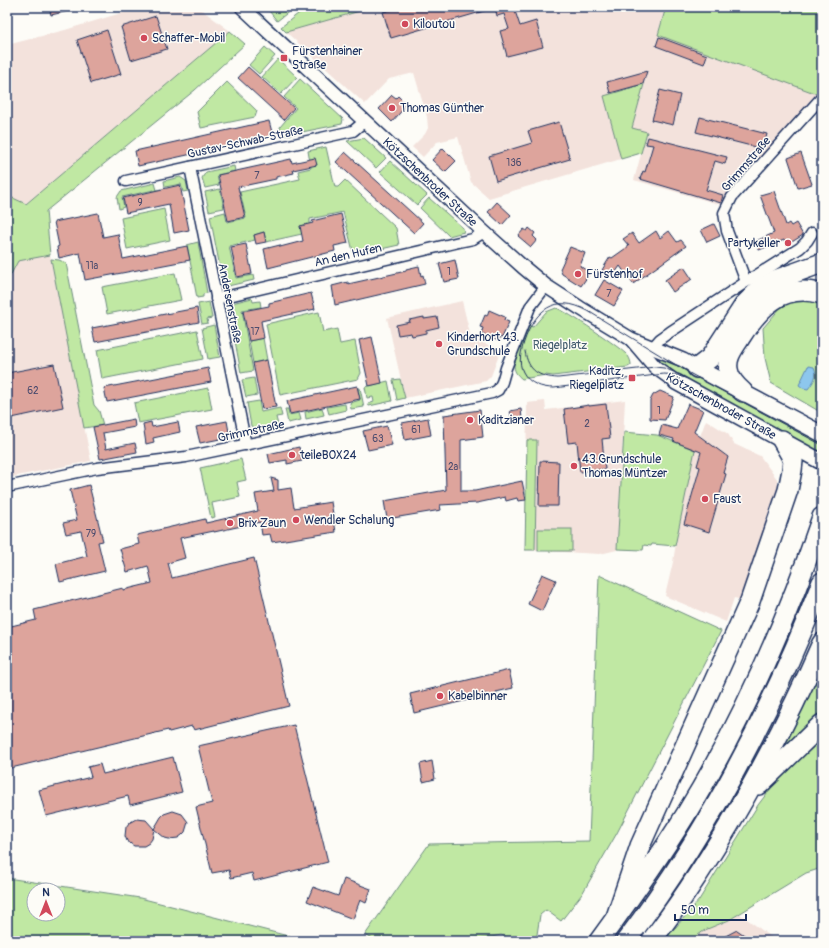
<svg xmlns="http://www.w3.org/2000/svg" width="829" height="948" viewBox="0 0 829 948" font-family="Pangolin,sans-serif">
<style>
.built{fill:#f3e2dc}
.green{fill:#c0e8a3;stroke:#6e8c80;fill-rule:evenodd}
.water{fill:#8dc7ed;stroke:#5f8ab4}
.building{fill:#dda49c;stroke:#1b2f5e}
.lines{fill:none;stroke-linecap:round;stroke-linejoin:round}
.minor-casing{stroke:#1b2f5e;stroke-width:13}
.tertiary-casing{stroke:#1b2f5e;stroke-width:16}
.secondary-casing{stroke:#1b2f5e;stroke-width:18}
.motorway-casing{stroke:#1b2f5e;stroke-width:22}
.minor{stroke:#fdfcf7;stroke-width:10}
.tertiary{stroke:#fdfcf7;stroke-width:13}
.secondary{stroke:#fdfcf7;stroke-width:15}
.motorway{stroke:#fdfcf7;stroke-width:19}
.tram{stroke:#1b2f5e;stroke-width:1}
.poi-dot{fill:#d1495b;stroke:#fdfcf7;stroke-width:1.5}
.labels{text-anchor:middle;stroke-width:3;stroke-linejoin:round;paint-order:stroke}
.number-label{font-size:10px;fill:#4c4c6e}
.poi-label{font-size:12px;fill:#1b2f5e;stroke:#fdfcf7;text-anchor:start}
.street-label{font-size:12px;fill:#1b2f5e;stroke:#fdfcf7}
.park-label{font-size:12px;fill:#445d6f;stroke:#fdfcf7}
</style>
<rect width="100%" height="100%" fill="#fdfcf7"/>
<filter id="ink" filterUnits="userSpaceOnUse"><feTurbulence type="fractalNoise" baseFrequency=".025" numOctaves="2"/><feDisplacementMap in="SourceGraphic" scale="8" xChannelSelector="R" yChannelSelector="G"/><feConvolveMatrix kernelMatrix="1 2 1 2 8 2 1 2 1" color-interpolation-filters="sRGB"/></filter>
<g filter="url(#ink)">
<g class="built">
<path d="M141,7H198L230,31L26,204L13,198H7V45L65,30Z"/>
<path d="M374,7H666L658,35L817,94L756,161L734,178L728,185L733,188L722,205L634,180L647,132L632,128L644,85L604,96L621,159L489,198L471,182L458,137L437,142L423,157L412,147L425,134L428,128L427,117L414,73L389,79L365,104L286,32Z"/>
<path d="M50,255L91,461L7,478V282L18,261Z"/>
<path d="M462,301L471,338L501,350L491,376L486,381L405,398L387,318Z"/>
<path d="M625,400L617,550L600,554L525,550L527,403L545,401L546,410Z"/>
<path d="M706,420L728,434L734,444L760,456L777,479L778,487V493L742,600L734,598L726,622L665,596L673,562L681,511L693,455Z"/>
<path d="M740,914L777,941H690L705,930L729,920Z"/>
</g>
<g class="green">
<path d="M266,7H295L277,21Z"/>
<path d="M307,7H374L286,32L281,27Z"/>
<path d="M666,7H822V89L817,94L658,35Z"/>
<path d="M230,31L245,44L195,90L46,211L50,255L18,261L7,282V206L13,198L26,204Z"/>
<path d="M265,47L275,56L259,74L249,65Z"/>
<path d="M278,59L297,77L281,94L262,77Z"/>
<path d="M300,79L343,119L342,124L282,136L280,127L296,108L284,97Z"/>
<path d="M227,82L257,111L255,117L201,128L197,112Z"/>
<path d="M644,84L632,128L647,132L641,153L621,159L604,96Z"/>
<path d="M364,138L386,158L376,168L347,141Z"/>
<path d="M326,147L335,187H338L345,180L396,228L399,245L354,255L343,212L310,219V224L300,226L302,234L266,242L264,232L254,235L255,240L229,246L236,278L253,275L254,280L228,286L223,283L210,216L225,212L227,222L246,218L240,192L300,179L298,171L311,168L308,151Z"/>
<path d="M390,161L427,195L417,205L380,172Z"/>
<path d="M234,166L235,171L217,175L219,185L205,188L202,178L206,172Z"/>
<path d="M180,177L186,181L188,191L183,192L181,184L165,187L164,181Z"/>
<path d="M155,183L157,190L161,189L164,203L158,206L154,190L122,197L124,207L119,209L117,197L121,191Z"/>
<path d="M220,189L224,208L209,211L205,192Z"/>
<path d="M429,198L463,228L464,232L449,236L420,208Z"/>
<path d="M164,209L170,240L127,249L121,218Z"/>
<path d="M198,242L207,293L203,294V297L197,298L187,245Z"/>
<path d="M51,259L59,260L66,263L94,405L99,411L103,425L84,428Z"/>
<path d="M175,273L181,300L107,314L102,287Z"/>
<path d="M252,298L253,302L260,301L261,307L242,310L253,371L241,373L229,309L232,303Z"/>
<path d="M788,299L822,302V413L771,383L765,358L763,328Z"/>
<path d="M209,302L212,318L207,319L208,323L202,324L198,304Z"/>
<path d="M556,308C565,310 623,349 628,356C630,359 631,362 631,365L628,367L553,376L546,375L522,379C516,374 514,371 514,364L528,325L533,327L546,312Z"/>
<path d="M319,312L323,332L337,329L340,344L355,341L361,373L358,379L280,395L266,324Z"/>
<path d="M214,325L220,357L208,359L202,328Z"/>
<path d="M197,330L203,359L102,379L97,350Z"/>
<path d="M263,338L267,360L253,363L249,341Z"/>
<path d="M664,357L822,441V454L691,384L660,364L661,360Z"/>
<path d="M254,378L257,395L246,397L242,380Z"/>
<path d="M400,379L405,398L397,400L393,380Z"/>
<path d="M388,381L392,401L369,406L368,404L374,402L373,397L367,398L365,387Z"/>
<path d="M208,388L212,409L138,423L134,403Z"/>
<path d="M358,388H360L364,407L351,409L350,403L360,400Z"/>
<path d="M259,401L261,412L280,408L282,416L276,417L278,425L258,430L251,426L247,403Z"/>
<path d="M345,404L346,410L329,414L327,407Z"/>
<path d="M322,408L324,415L306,419L305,412Z"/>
<path d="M285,409H288L289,415L299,413L301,420L288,423Z"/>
<path d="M624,432L657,435L695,450L675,546L652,544L651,546L644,545L643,550L617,549Z"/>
<path d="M527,440H537L535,550H525Z"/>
<path d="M241,459L246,480L237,482L240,497L212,503L215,517L211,518L200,468Z"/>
<rect x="538" y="529" width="34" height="22"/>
<path d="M599,575L721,631L617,833L582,894L561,921L546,910L540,915L536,941H518L501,935L482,939L480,941H377L365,935L429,844L589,841Z"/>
<path d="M822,662V718L777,758Z"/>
<path d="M822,736V868L806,873L729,920L705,930L690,941H664L699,900L758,805L780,776Z"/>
<path d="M7,878L140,898L292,937L300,941H7ZM34,890H58V914H34Z"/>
</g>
<path class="water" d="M808,366L814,367C818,376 814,381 808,389L803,388L799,385Z"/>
<g class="building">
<path d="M49,7H73V10L51,15Z"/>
<path d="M402,7H490L491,9L391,38L383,12Z"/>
<path d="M495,7H519L520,9L515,11L520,26L536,21L543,47L507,56L500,31L509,29L504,14L497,16Z"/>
<path d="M156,16L167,49L131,60L121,27Z"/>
<path d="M107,30L121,74L91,83L77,40Z"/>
<path d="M659,37L707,55L704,64L656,46Z"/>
<path d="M248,67L294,108L284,120L238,78Z"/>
<path d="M647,71L643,84L610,93L607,82Z"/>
<path d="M660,90L680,95L673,125L652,120Z"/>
<path d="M392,95L396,98L398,96L404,102L402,104L405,107L392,122L379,109Z"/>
<path d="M700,117L767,134L763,149L696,132Z"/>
<path d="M269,121L273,136L138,166L135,151Z"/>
<path d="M559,122L570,159L496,181L489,156L532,143L528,131Z"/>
<path d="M648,137L727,157L725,164L715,161L706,190L723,195L721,203L640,179L643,171L645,172L653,145L646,144Z"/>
<path d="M443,148L456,161L445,172L432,160Z"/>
<path d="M345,152L423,223L414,233L336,162Z"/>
<path d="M801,153L812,184L798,188L788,158Z"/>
<path d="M315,158L317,165L293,170L294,173L276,177V179L238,187L245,217L228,221L218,175L291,159L292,163Z"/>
<path d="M180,185L189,230L174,233L169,204L126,213L123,198Z"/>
<path d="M774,191L786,225L789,223L791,226L796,223L803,235L787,245L784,240L759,250L756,241L774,233L760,195Z"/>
<path d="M497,202L511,215L502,225L488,212Z"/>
<path d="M98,213L103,237L118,234L123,259L187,246L190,260L85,280L80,253L59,258L57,247L59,246L54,222Z"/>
<path d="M341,214L348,243L334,246L335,251L268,268L264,249L280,245V247L303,241L300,226L313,223L312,221Z"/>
<path d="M714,224L720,236L707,242L701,230Z"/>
<path d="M529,228L535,233L533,236L537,240L531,247L518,236L524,229L527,231Z"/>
<path d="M656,231L660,238L669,231L677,242L681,240L686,246L633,284L620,266L613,276L602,270L610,257L612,258L629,246L623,239L632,233L639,243Z"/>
<path d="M264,232L266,242L256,244L254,235Z"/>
<path d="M246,244L252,274L237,277L231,247Z"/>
<path d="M570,247L585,253L580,266L590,273L581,286L562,274L560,269Z"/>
<path d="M455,260L459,279L444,282L439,264Z"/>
<path d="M419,266L421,276L423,275L425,284L335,305L332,286L348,282V284L406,271V269Z"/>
<path d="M684,267L692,279L673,292L665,280Z"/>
<path d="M604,280L623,291L614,306L595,295Z"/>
<path d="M311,293L315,309L261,321L264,338L249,341L243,311L269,306V303Z"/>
<path d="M197,308L199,322L95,342L92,328Z"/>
<path d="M489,310L505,317L504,320L509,322L502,338L500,337L499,341L481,334L483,328L480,327L485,315L487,316Z"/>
<path d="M424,317V319L437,317L439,327L426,330V333L412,336L411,333L398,335L396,325L410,322L409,320Z"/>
<path d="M372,337L382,383L369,386L359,340Z"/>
<path d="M267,360L276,407L262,409L253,363Z"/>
<path d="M54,364L63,407L7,419V373Z"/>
<path d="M208,368L211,382L107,402L104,388Z"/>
<path d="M357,386L360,399L290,414L287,401Z"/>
<path d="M660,391L674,397L665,420L650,419V401L653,395Z"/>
<path d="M606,404L610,438L602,439L605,469L580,472L577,442L568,443L564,409L589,405V406Z"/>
<path d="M688,404L703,410L694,432L728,457L723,473L726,474L709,532L684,524L700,467L697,466L701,452L673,441L674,439L659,435L662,425L677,429Z"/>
<path d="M521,409L522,419L512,421L510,411Z"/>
<path d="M480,410L483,437L461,440V491H475L522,481L526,500L518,501L517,498L506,501L505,497L477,503L440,505L441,510L387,519L384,501L446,490L444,415Z"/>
<path d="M428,418L431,435L405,440L402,423Z"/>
<path d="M134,419L135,427L103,433L106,449L135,443L137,452L100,459L93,427Z"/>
<path d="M227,421L229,432L225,438L200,443L196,427Z"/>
<path d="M151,422L152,427L178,422L180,432L153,438L154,442L146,444L143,424Z"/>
<path d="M387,426L392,445L368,450L363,431Z"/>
<path d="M299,447L302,461L287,464V460L270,463L268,454Z"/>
<path d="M540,461L559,462L558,506H539Z"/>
<path d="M271,478L278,480V490L291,488L294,508L331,502L336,532L272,542L270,534L262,535L260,522L214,532V531L180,538L185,558L168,563L172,578L254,558L289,706L194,730L192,726L169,732L168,730L7,769V627L36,620L34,610L123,588V590L152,583L148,566L127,572L120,549L139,544L137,535L205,519L206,523L258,511L255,494L274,491Z"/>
<path d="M89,485L103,541L98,542L105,571L60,582L56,564L87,556L81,531L66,534L63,523L77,520L70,490Z"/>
<path d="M542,574L556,580L542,611L528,604Z"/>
<path d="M509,670L513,688L496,692L498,696L488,698L487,694L472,697V699L414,713L410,694Z"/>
<path d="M294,725L328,862L254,881L252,873L231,878L229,870L212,873L196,807L212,803L198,746Z"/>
<path d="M173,757L182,792L130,805L128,796L46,816L39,790L91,777L88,767L100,764L103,774Z"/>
<path d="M432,761L435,779L423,782L420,764Z"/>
<path d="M173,811L182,814L188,822L185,832L182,835L178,838L169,839L165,838L154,829L161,817L164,814Z"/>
<path d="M136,819L146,820L154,829L152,839L149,843L144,846H134L127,841L125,836L126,827L129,823Z"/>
<path d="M344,879L371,889L366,903L360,900L353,919L307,901L313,887L338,896Z"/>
<path d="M737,930L753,941H716Z"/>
</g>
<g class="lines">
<defs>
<g id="minor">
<path d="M190,167L246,445"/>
<path d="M126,181L353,131L365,121"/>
<path d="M746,282L727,231L724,213L732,197L822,97"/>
<path d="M216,299L459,242L473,239L484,232"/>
<path d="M653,347L660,339L670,332L746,282L800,248L807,241L812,233"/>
<path d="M7,487L97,468L186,457L492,393L498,390L502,382L506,368L530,307L546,286"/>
</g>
<g id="tertiary">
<path d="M242,7L484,232L523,267L546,286L580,308L631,339L683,360L697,368"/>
<path d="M632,340L655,367L676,382"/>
</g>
<g id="secondary">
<path d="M697,368L822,434"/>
<path d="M676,382L820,461"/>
</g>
<g id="motorway">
<path d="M697,368L710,358L745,304L759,290L775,280L822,263"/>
<path d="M743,392C736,386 729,379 728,369C726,357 734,348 740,338C759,308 782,282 822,294"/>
<path d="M759,785L822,724"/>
<path d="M616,917L640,846L750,601L788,490L792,470L793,461L790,454L782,440"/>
<path d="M599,941C629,900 659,858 686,814C743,721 787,620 822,517"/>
<path d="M626,941C708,832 773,709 822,582"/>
<path d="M651,941C680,904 705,865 729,825C764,766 795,705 822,643"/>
</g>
</defs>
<use href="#minor" class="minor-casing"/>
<use href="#tertiary" class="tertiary-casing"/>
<use href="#secondary" class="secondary-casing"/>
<use href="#motorway" class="motorway-casing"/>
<use href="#minor" class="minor"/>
<use href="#tertiary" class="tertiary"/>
<use href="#secondary" class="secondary"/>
<use href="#motorway" class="motorway"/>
<g class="tram">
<path d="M525,351C528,371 539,377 558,378L655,367L664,368L676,373"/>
<path d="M688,379L676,375L664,374L554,388C542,388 529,384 523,372C518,363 521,351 524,342C535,310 555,293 588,311L691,374L822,445"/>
</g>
</g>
</g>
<g class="poi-dot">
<circle cx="405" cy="24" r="4"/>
<circle cx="144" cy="38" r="4"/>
<rect x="280" y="54" width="8" height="8" rx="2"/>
<circle cx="392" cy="108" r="4"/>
<circle cx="788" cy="243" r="4"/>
<circle cx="578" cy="274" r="4"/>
<circle cx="439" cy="344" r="4"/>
<rect x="628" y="374" width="8" height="8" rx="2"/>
<circle cx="470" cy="420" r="4"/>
<circle cx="292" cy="455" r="4"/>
<circle cx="574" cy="466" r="4"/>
<circle cx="705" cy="499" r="4"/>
<circle cx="296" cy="520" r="4"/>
<circle cx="230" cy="523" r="4"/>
<circle cx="440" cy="696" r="4"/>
</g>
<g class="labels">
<g class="number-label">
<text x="514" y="166">136</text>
<text x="257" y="179">7</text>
<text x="140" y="206">9</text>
<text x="92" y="269">11a</text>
<text x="449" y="275">1</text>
<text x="609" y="297">7</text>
<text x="255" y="335">17</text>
<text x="33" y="394">62</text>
<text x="659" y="414">1</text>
<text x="587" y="427">2</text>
<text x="416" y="433">61</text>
<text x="378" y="442">63</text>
<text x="453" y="470">2a</text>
<text x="91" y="537">79</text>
</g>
<g class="poi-label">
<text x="413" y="28">Kiloutou</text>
<text x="152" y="42">Schaffer-Mobil</text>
<text x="292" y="55">Fürstenhainer<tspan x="292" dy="14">Straße</tspan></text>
<text x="400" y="112">Thomas Günther</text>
<text x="780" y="247" text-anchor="end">Partykeller</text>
<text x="586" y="278">Fürstenhof</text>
<text x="447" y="341">Kinderhort 43.<tspan x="447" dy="14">Grundschule</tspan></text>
<text x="624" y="375" text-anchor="end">Kaditz,<tspan x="624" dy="14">Riegelplatz</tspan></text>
<text x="478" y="424">Kaditzianer</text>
<text x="300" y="459">teileBOX24</text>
<text x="582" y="463">43.Grundschule<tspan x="582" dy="14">Thomas Müntzer</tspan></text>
<text x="713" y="503">Faust</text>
<text x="304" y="524">Wendler Schalung</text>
<text x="238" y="527">Brix Zaun</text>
<text x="448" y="700">Kabelbinner</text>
</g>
<g class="street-label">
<text transform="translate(245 142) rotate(-12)" y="4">Gustav-Schwab-Straße</text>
<text transform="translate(746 164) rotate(-49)" y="4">Grimmstraße</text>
<text transform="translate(430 182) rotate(43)" y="4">Kötzschenbroder Straße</text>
<text transform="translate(348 255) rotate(-13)" y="4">An den Hufen</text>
<text transform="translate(230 303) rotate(79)" y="4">Andersenstraße</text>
<text transform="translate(721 406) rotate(29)" y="4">Kötzschenbroder Straße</text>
<text transform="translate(251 431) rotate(-12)" y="4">Grimmstraße</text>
</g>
<g class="park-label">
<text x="560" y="349">Riegelplatz</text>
</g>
</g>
<rect width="829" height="948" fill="none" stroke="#fdfcf7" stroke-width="24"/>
<rect x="12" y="12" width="805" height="924" fill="none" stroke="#1b2f5e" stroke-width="1.5" filter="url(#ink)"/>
<g transform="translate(46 902)"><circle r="19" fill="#fdfcf7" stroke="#a3aaba"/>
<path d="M0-3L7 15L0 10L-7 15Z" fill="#d1495b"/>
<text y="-6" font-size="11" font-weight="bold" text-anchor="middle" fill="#1b2f5e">N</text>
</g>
<path d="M675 914v6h71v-6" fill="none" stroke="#1b2f5e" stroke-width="2"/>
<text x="681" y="914" font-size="12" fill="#1b2f5e" stroke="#fdfcf7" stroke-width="3" paint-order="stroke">50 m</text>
</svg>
